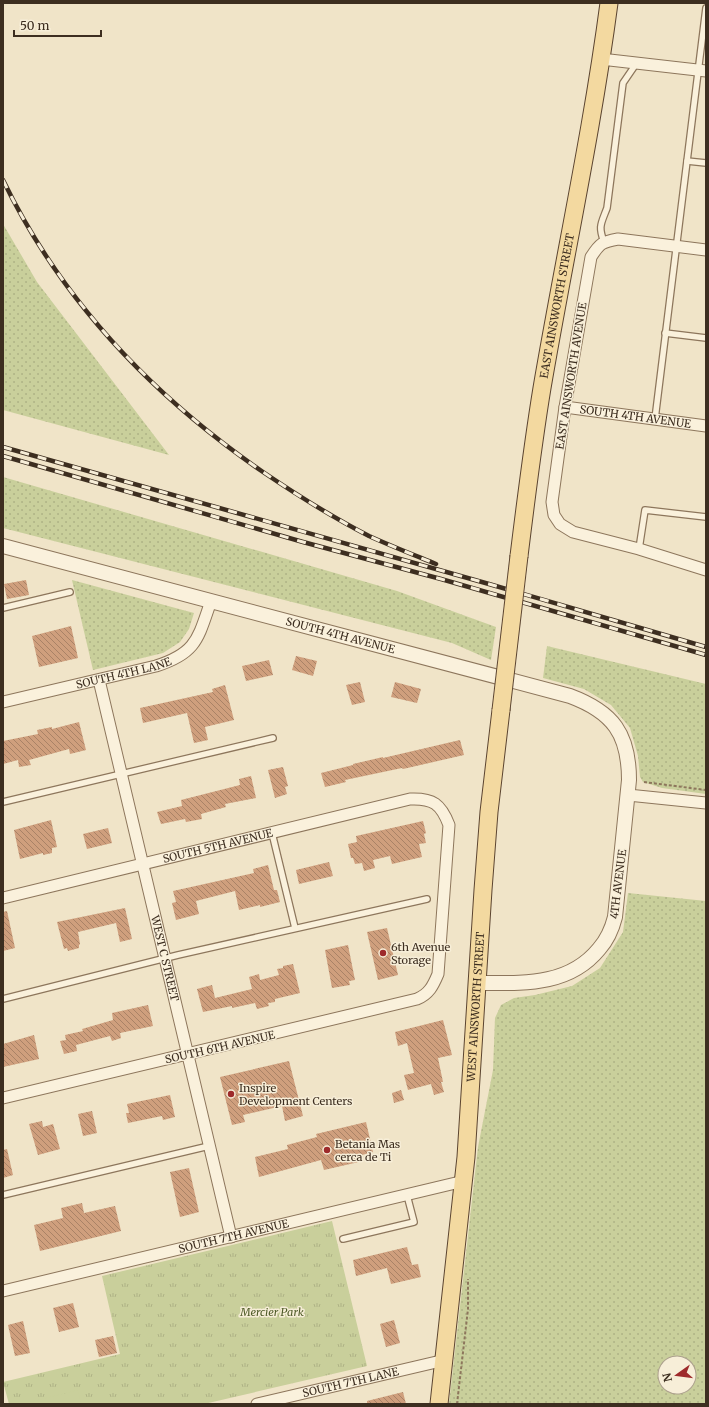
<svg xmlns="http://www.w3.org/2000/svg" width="709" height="1407" viewBox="0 0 709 1407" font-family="Merriweather,serif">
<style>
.grass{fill:url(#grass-dots);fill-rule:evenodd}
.park{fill:url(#park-tufts)}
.pitch{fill:#c9cf9b}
.building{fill:url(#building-back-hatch)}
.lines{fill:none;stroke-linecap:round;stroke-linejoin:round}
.service-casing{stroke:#8d765c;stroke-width:8}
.minor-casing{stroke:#8d765c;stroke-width:13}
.tertiary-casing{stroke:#8d765c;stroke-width:16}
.primary-casing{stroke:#5b4430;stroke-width:19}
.path{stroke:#8d765c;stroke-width:2;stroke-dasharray:3 2;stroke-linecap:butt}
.service{stroke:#faf1dc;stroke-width:5.5}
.minor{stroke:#faf1dc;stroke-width:11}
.tertiary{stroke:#faf1dc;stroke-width:14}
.primary{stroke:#f3d9a0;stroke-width:17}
.rail-casing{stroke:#3d2e20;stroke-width:4.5}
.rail{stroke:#f7eed8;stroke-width:3;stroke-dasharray:9;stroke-linecap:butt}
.primary-bridge-casing{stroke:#5b4430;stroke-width:19;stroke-linecap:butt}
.primary-bridge{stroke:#f3d9a0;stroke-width:17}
.poi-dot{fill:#9e2a2b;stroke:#f7eed8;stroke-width:1.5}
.labels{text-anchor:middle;stroke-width:3;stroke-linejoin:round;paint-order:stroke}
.street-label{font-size:11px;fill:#3d2e20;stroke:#f7eed8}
.poi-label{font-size:11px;fill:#3d2e20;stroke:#f7eed8;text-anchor:start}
.park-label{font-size:11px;font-style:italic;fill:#4d5a26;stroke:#f7eed8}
</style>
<defs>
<pattern id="grass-dots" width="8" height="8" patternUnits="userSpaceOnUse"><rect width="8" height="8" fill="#c9cf9b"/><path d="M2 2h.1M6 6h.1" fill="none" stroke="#aeb285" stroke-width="1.8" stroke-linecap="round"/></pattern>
<pattern id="park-tufts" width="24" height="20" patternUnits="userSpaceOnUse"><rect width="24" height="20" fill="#c9cf9b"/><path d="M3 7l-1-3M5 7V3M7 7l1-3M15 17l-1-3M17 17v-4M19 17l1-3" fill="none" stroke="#aeb285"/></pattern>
<pattern id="building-back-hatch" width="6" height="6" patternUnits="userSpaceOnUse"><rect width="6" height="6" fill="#cf9f7d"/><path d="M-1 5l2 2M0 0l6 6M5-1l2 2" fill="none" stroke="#a98266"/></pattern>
</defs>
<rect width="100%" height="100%" fill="#f0e4c8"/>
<g class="grass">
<path d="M3,224L37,282L169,455L3,410Z"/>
<path d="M3,477L397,591L496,627L491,660L452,643L3,528Z"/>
<path d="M72,580L194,613L189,629L180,642L163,653L93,670Z"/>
<path d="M547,646L706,684V794L662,788L643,782L640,777L638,756L630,728L611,705L584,689L543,678Z"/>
<path d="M628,893L706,901V1404H449L478,1147L493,1070L495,1018L501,1005L514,998L535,995L572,986L600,968L623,932ZM665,1363H689V1387H665Z"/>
</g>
<path class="park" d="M332,1221L367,1366L204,1404H9L3,1382L120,1354L102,1276Z"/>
<path class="pitch" d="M78,1390L81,1404H30V1402Z"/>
<g class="building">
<path d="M26,580L29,595L7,599L4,584Z"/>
<path d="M71,626L78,658L39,667L32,636Z"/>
<path d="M296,656L317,661L313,676L292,670Z"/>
<path d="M269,660L273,675L246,681L242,666Z"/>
<path d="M360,682L365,702L352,705L346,685Z"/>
<path d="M395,682L421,689L417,703L391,697Z"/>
<path d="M225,685L234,720L205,727L208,740L194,743L187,713L143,723L140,708L213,692L212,689Z"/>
<path d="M79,722L86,750L70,754L69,749L29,760L31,765L19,767L18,760L3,764V741L38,734L37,730L52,727V729Z"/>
<path d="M460,740L464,755L403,769L402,768L345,780L346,782L325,787L321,773L353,765V764L383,757V758Z"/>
<path d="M283,767L288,786L285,787L287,794L275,798L268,770Z"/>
<path d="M251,776L256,798L225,804L226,807L201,814L202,819L186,822L185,819L161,824L157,812L182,806L181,800L240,785L239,779Z"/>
<path d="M51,820L57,847L52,848V853L43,855V853L20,859L14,830Z"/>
<path d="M423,821L426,833L424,834L426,843L419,844L422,857L392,864L390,856L373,860L375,868L364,871L362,863L355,864L353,858H351L348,844L357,842L356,836Z"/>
<path d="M108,828L112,843L87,849L83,834Z"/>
<path d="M329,862L333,876L299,884L296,870Z"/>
<path d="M268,865L274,890H277L280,902L260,907V905L239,910L235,891L196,901L199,914L176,920L172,903L176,902L173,891L254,873L253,869Z"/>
<path d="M125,908L132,939L120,942L116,923L78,932L80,944L79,945V948L68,951L67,948L64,949L57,922Z"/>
<path d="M7,911L15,948L3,951V912Z"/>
<path d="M387,928L398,975L378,980L367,932Z"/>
<path d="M348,945L355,980L349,981L350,985L332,988L325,950Z"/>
<path d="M293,964L300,993L275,999V1002L268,1003L269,1006L257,1009L255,1003L232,1008V1006L203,1012L197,989L212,985L215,998L252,989L249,977L259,974L260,980L279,975L277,969L283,968V966Z"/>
<path d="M148,1005L153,1026L120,1033L121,1038L112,1041L110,1036L76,1045L77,1051L64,1054L60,1041L66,1040L65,1035L83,1031L82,1029L113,1020L112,1013Z"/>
<path d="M443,1020L452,1055L438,1058L443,1082H441L444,1092L434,1095L431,1084L408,1090L404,1075L414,1073L407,1043L398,1046L395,1032Z"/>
<path d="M34,1035L39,1059L3,1067V1044Z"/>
<path d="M289,1061L303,1116L285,1121L282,1106L243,1115L245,1122L232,1125L220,1077Z"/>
<path d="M401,1090L404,1100L394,1103L392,1093Z"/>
<path d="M170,1095L175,1117L163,1120L162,1116L128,1123L126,1113H129L127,1104Z"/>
<path d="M92,1111L97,1133L83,1136L78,1114Z"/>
<path d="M42,1121L43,1127L53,1124L60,1149L38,1155L29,1124Z"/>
<path d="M366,1122L373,1152L362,1155L363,1161L324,1170L321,1160L259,1177L255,1157L288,1149L287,1145L317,1137L316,1134Z"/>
<path d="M7,1149L13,1175L3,1178V1150Z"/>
<path d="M189,1168L199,1212L180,1217L170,1172Z"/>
<path d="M82,1203L84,1213L115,1206L121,1231L40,1251L34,1225L63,1218L61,1208Z"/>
<path d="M407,1247L412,1265L418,1264L421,1277L391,1284L387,1268L356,1276L353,1260Z"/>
<path d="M73,1303L79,1327L59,1332L53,1308Z"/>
<path d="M394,1320L400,1343L386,1347L380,1324Z"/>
<path d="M23,1321L30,1353L15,1356L8,1325Z"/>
<path d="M113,1336L117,1353L99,1357L95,1340Z"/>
<path d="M403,1392L406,1404H367V1401Z"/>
</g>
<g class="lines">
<defs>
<g id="service">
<path d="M687,161L706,163"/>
<path d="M604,242C598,226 601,224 607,208L623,83L636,64"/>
<path d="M665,333L706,338"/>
<path d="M655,419L706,8"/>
<path d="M639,549L645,510L706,517"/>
<path d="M3,608L70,592"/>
<path d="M3,802L273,738"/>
<path d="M272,833L295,928"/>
<path d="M3,999L178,955L427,899"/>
<path d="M3,1195L209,1146"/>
<path d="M343,1239L414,1222L407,1195"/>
</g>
<g id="minor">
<path d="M601,59L706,71"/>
<path d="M706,250L618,239C602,242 600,243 591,257L565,407L552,502L554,515L560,524L573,532L639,549L706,570"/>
<path id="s1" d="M565,407L706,426"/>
<path id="s2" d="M99,680L231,1237"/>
<path id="s3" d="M3,702L156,666C197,653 198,638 211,601"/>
<path d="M628,795L706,803"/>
<path id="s4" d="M3,898L410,799C433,798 441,804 449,825L438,974C433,986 429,994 417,999L3,1098"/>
<path id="s5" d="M3,1291L464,1181"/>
<path id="s6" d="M257,1404L445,1360"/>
</g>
<g id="tertiary">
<path id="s7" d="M3,546L570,696C613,712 629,734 629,780L615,917C612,929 607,940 599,949C568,987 521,983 477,983"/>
</g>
<g id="primary">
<path id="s8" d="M519,556C526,499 533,443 542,388C564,259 592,132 609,3"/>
<path id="s9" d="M439,1404L466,1157L483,890L489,812L501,710"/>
</g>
</defs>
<use href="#service" class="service-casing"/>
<use href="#minor" class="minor-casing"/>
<use href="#tertiary" class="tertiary-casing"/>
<use href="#primary" class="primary-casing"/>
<g class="path">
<path d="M644,782L706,790"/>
<path d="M457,1404L468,1309V1279"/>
</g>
<use href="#service" class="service"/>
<use href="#minor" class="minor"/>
<use href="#tertiary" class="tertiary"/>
<use href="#primary" class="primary"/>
<defs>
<g id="rail">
<path d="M3,180C61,300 154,397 263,472C297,495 332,517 369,536C391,546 414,555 436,564"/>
<path d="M3,447L489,584L706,647"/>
<path d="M3,456L303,542L441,579L706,655"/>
</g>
</defs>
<use href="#rail" class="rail-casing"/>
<use href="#rail" class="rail"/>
<defs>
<path id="primary-bridge" d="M501,710L519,556"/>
</defs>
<use href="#primary-bridge" class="primary-bridge-casing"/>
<use href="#primary-bridge" class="primary-bridge"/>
</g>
<g class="poi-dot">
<circle cx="383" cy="953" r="4"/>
<circle cx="231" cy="1094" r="4"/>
<circle cx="327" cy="1150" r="4"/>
</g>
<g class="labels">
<g class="street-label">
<text dy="4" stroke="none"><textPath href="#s8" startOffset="253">EAST AINSWORTH STREET</textPath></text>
<text transform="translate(571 376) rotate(-81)" y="4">EAST AINSWORTH AVENUE</text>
<text dy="4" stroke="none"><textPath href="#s1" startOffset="71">SOUTH 4TH AVENUE</textPath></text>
<text dy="4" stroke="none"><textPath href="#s7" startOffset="349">SOUTH 4TH AVENUE</textPath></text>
<text dy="4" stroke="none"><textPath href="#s3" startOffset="124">SOUTH 4TH LANE</textPath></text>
<text dy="4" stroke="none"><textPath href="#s4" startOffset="221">SOUTH 5TH AVENUE</textPath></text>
<text transform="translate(618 884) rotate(-83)" y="4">4TH AVENUE</text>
<text dy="4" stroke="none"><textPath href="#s2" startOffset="286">WEST C STREET</textPath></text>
<text dy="4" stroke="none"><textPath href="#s9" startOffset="399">WEST AINSWORTH STREET</textPath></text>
<text transform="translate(220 1047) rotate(-13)" y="4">SOUTH 6TH AVENUE</text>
<text dy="4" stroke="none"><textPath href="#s5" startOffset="237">SOUTH 7TH AVENUE</textPath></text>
<text dy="4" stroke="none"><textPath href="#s6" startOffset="96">SOUTH 7TH LANE</textPath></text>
</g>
<g class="poi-label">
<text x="391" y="951">6th Avenue<tspan x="391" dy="13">Storage</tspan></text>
<text x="239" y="1092">Inspire<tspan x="239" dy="13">Development Centers</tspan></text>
<text x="335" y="1148">Betania Mas<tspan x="335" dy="13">cerca de Ti</tspan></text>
</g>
<g class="park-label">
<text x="272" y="1316">Mercier Park</text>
</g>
</g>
<rect width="709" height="1407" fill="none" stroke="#3d2e20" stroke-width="8"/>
<g transform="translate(677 1375) rotate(256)"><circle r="19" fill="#f7eed8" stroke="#ada18e"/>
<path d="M0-3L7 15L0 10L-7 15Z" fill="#9e2a2b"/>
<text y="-6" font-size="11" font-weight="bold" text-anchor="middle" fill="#3d2e20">N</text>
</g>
<path d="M14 30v6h87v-6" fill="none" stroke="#3d2e20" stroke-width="2"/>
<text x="20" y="30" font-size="12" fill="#3d2e20" stroke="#f7eed8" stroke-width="3" paint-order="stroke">50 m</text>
</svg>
